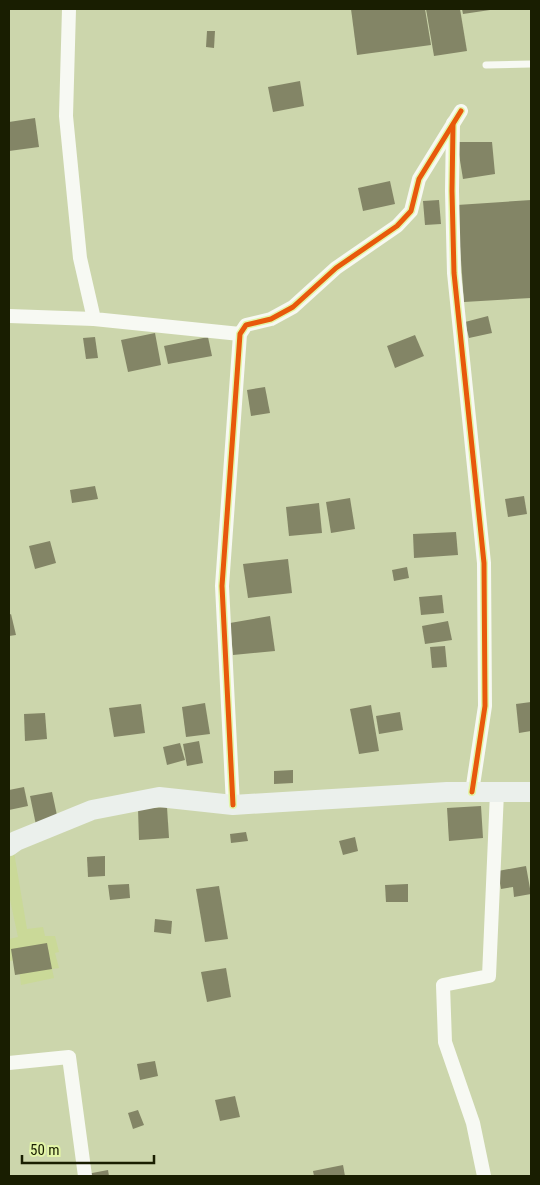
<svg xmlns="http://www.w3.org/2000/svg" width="540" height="1185" viewBox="0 0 540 1185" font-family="'Roboto Condensed',sans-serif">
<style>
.built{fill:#cad998}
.building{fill:#838566}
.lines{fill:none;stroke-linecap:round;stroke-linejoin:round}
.service{stroke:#f7f9f3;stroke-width:7}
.minor{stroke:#f7f9f3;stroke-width:14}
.secondary{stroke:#ebf0ec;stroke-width:20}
.cycleway-casing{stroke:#e2f5a7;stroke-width:8}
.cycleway{stroke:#e8590c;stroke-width:5}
</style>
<rect width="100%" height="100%" fill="#ccd6ac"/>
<path class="built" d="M14,852L27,929L43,927L45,936H55L59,952L55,953L59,968L52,969L54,978L21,985L18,960L9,961V939L18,937L9,895V859Z"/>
<g class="building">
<path d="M351,9H425L431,45L357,55Z"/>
<path d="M426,9H460L467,51L434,56Z"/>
<path d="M462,9H490V10L463,14Z"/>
<path d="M207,31H215L214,48L206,47Z"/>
<path d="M300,81L304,106L273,112L268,87Z"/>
<path d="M35,118L39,147L9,151V122Z"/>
<path d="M457,142H492L495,174L463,179Z"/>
<path d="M390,181L395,204L363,211L358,188Z"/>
<path d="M439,200L441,224L425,225L423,201Z"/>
<path d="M531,200V298L464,302L457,205Z"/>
<path d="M488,316L492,333L469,338L465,322Z"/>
<path d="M155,333L161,365L128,372L121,340Z"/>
<path d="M415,335L424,356L395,368L387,346Z"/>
<path d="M95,337L98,358L86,359L83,338Z"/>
<path d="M208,337L212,356L168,364L164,346Z"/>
<path d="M265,387L270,413L251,416L247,390Z"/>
<path d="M95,486L98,499L72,503L70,490Z"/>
<path d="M524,496L527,514L508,517L505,499Z"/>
<path d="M350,498L355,529L331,533L326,502Z"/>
<path d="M319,503L322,533L289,536L286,507Z"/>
<path d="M456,532L458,555L414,558L413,534Z"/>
<path d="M50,541L56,563L35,569L29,546Z"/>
<path d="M288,559L292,593L248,598L243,564Z"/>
<path d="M407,567L409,578L394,581L392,570Z"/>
<path d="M442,595L444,613L421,615L419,597Z"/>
<path d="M11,614L16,635L9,636V615Z"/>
<path d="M270,616L275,651L233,655L230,623Z"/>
<path d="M448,621L452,640L425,644L422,626Z"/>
<path d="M445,646L447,667L432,668L430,647Z"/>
<path d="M531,702V731L519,733L516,704Z"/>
<path d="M205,703L210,734L186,737L182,707Z"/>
<path d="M141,704L145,733L114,737L109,708Z"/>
<path d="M371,705L379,751L359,754L350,709Z"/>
<path d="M400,712L403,730L379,734L376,716Z"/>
<path d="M45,713L47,739L25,741L24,714Z"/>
<path d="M199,741L203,763L187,766L183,744Z"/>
<path d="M180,743L185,760L167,765L163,747Z"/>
<path d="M293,770V783L274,784V771Z"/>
<path d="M24,787L28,806L9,810V790Z"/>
<path d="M52,792L58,820L36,825L30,796Z"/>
<path d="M481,806L483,838L449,841L447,808Z"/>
<path d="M167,807L169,838L139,840L138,809Z"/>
<path d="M246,832L248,841L231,843L230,834Z"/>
<path d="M355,837L358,851L343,855L339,841Z"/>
<path d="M105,856V876L88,877L87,857Z"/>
<path d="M526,866L531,894L514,897L513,887L501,889L498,871Z"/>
<path d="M129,884L130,898L110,900L108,885Z"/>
<path d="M408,884V902H386L385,885Z"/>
<path d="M219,886L228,939L205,942L196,889Z"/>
<path d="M155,919L172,921L171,934L154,932Z"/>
<path d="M47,943L52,969L15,975L11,949Z"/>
<path d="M226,968L231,997L207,1002L201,972Z"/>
<path d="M155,1061L158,1076L140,1080L137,1064Z"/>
<path d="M235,1096L240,1117L220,1121L215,1100Z"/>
<path d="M138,1110L144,1125L133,1129L128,1113Z"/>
<path d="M343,1165L345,1176H314L313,1171Z"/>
<path d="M108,1170L109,1176H87V1174Z"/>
</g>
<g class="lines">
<path class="service" d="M486,65L531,64"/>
<g class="minor">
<path d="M69,9L66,116L80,258L94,319L240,334"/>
<path d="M453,123L452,191L454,273L484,563L485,706L472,792"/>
<path d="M9,316L94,319"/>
<path d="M233,805L222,586L240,334L246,325L271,319L293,307L336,268L397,226L411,211L419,179L461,111"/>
<path d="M9,1063L69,1057L85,1176"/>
<path d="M484,1176L473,1123L445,1042L443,985L489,976L497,792"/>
</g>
<path class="secondary" d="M9,846L16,841L92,810L159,797L233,805L447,792H531"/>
<defs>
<g id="cycleway">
<path d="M453,125L452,191L454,273L484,563L485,706L472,792"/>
<path d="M233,805L222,586L240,334L246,325L271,319L293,307L336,268L397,226L411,211L419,179L461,111"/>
</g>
</defs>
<use href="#cycleway" class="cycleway-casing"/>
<use href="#cycleway" class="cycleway"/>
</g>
<rect width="540" height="1185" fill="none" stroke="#191e01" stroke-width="20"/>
<path d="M22 1155v8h132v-8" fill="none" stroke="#191e01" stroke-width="2.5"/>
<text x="30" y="1155" font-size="15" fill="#191e01" stroke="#e2f5a7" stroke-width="4" paint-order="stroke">50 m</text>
</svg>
